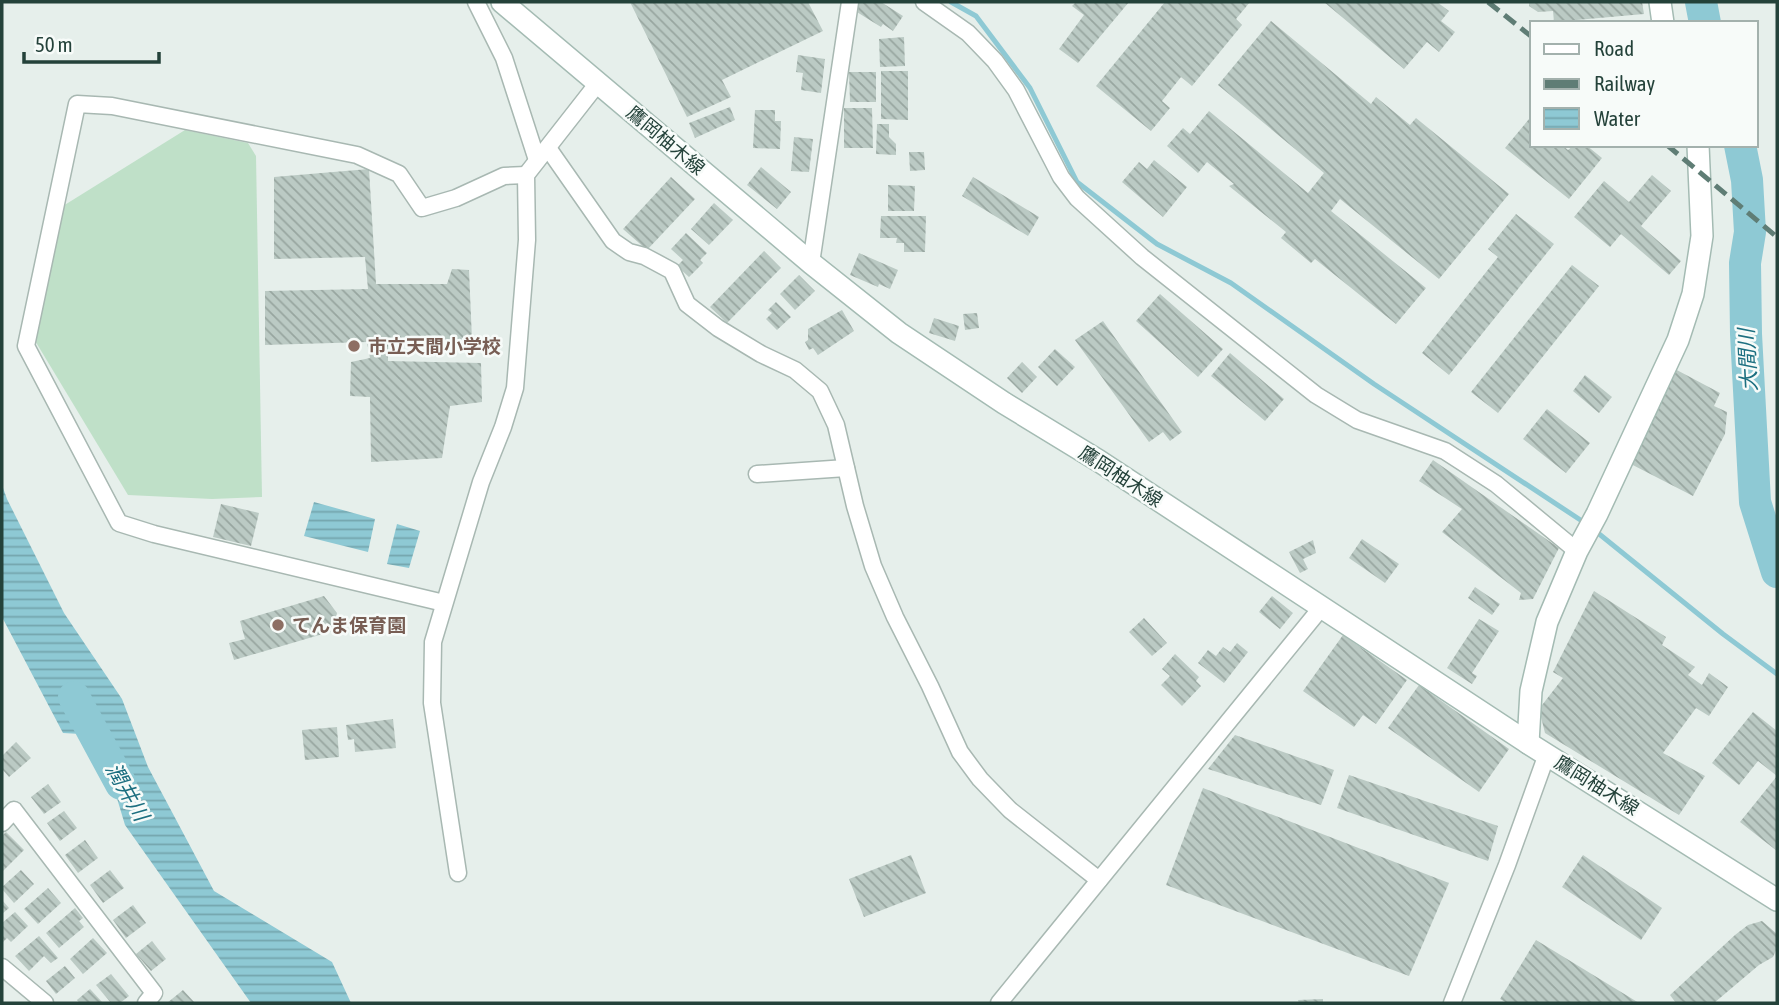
<svg xmlns="http://www.w3.org/2000/svg" width="1779" height="1005" viewBox="0 0 1779 1005" font-family="'Asap Condensed','Noto Sans JP',sans-serif">
<style>
.pitch{fill:#bfe0c8}
.water{fill:url(#water-rules)}
.lines{fill:none;stroke-linecap:round;stroke-linejoin:round}
.stream{stroke:#8ec9d4;stroke-width:5}
.river{stroke:#8ec9d4;stroke-width:32}
.building{fill:url(#building-back-hatch)}
.street-casing{stroke:#a8b8b2;stroke-width:19}
.secondary-casing{stroke:#a4bbb3;stroke-width:24}
.street{stroke:#fff;stroke-width:16}
.secondary{stroke:#fff;stroke-width:21}
.rail{stroke:#5f7d75;stroke-width:5;stroke-dasharray:14 7;stroke-linecap:butt}
.education-dot{fill:#8d6e63;stroke:#f7fbf9;stroke-width:2.5}
.labels{text-anchor:middle;stroke-width:5;stroke-linejoin:round;paint-order:stroke}
.street-label{font-size:19px;fill:#24423a;stroke:#f7fbf9}
.education-label{font-size:19px;font-weight:bold;fill:#785e54;stroke:#f7fbf9;text-anchor:start}
.water-label{font-size:21px;font-style:italic;fill:#1c6f80;stroke:#f7fbf9}
</style>
<defs>
<pattern id="water-rules" width="6" height="5" patternUnits="userSpaceOnUse" patternTransform="scale(1.75)"><rect width="6" height="5" fill="#8ec9d4"/><path d="M0 2.5h6" fill="none" stroke="#74a5ad"/></pattern>
<pattern id="building-back-hatch" width="6" height="6" patternUnits="userSpaceOnUse" patternTransform="scale(1.75)"><rect width="6" height="6" fill="#bbcac4"/><path d="M-1 5l2 2M0 0l6 6M5-1l2 2" fill="none" stroke="#98a6a0"/></pattern>
</defs>
<rect width="100%" height="100%" fill="#e6efeb"/>
<path class="pitch" d="M185,130L248,143L256,156L262,497L212,499L128,495L34,339L63,206Z"/>
<g class="water">
<path d="M2,485L7,499L64,613L122,699L148,767L214,891L332,962L351,1003H251L125,825L98,735L63,733L2,617Z"/>
<path d="M314,502L375,519L368,552L304,536Z"/>
<path d="M397,524L420,531L409,568L387,564Z"/>
</g>
<g class="lines">
<g class="stream">
<path d="M951,2L976,16L1030,88L1077,182L1157,244L1231,283L1374,384L1585,523"/>
<path d="M1593,529L1723,634L1777,674"/>
</g>
<g class="river">
<path d="M1701,2L1705,23"/>
<path d="M1740,145L1747,180L1750,232L1745,263L1746,334L1755,502L1777,572"/>
<path d="M74,697L121,784"/>
</g>
</g>
<g class="building">
<path d="M630,2H808L823,31L722,80L731,97L687,117Z"/>
<path d="M856,2H881L903,16L893,31L883,24L881,27L852,9Z"/>
<path d="M1076,2H1129L1078,63L1059,49L1084,15L1072,6Z"/>
<path d="M1165,2H1250L1236,19L1242,25L1192,86L1181,77L1162,101L1170,108L1151,131L1096,86Z"/>
<path d="M1324,2H1437L1449,11L1441,21L1455,32L1439,52L1427,42L1404,69Z"/>
<path d="M1529,2H1642L1644,14L1554,22L1553,11L1538,12L1529,6Z"/>
<path d="M1271,21L1371,104L1376,97L1410,125L1416,118L1509,194L1439,279L1340,199L1331,211L1426,288L1396,324L1315,259L1311,263L1281,238L1286,232L1229,186L1234,184L1207,162L1198,173L1167,146L1183,128L1190,134L1209,111L1308,193L1324,173L1218,85Z"/>
<path d="M904,37L905,66L880,67L879,39Z"/>
<path d="M798,55L825,59L821,93L801,90L803,73L796,72Z"/>
<path d="M881,71H908V120L881,119Z"/>
<path d="M849,72H876V102H850Z"/>
<path d="M730,107L735,120L695,138L689,123Z"/>
<path d="M844,108H872L873,148H844Z"/>
<path d="M755,110H775V121H781L780,149L753,148Z"/>
<path d="M1529,119L1532,121V145H1562L1568,150L1574,145H1586L1602,158L1569,199L1505,148Z"/>
<path d="M877,124H889V137L896,144V155L876,154Z"/>
<path d="M794,137L813,139L809,172L791,171Z"/>
<path d="M909,152H924L925,170L910,171Z"/>
<path d="M1154,160L1187,187L1163,217L1122,182L1139,162L1147,169Z"/>
<path d="M761,167L791,192L777,209L747,185Z"/>
<path d="M369,169L376,284H447L452,269L469,270L472,340L388,338V361L481,363L482,402L450,406L442,458L371,462L370,397L350,396L351,362L370,358L367,342L265,345V291L368,289L365,257L274,259V177Z"/>
<path d="M1652,175L1671,191L1641,226L1681,261L1669,275L1621,234L1610,247L1574,217L1604,181L1629,202Z"/>
<path d="M671,177L695,199L647,250L623,229Z"/>
<path d="M973,177L1039,217L1028,236L962,196Z"/>
<path d="M888,185L915,186L914,211H888Z"/>
<path d="M714,203L733,220L709,245L691,229Z"/>
<path d="M1516,214L1554,244L1449,375L1422,353L1498,257L1488,249Z"/>
<path d="M881,216H926L925,252H904V243H896L897,238H880Z"/>
<path d="M686,233L707,253L700,260L703,263L689,277L677,266L683,260L671,249Z"/>
<path d="M764,251L781,268L727,323L710,307Z"/>
<path d="M859,253L898,270L890,289L879,284L878,287L850,275Z"/>
<path d="M1572,265L1599,286L1498,413L1471,392Z"/>
<path d="M799,275L815,291L795,310L780,294Z"/>
<path d="M1160,294L1223,349L1198,377L1136,321Z"/>
<path d="M776,302L791,317L777,330L766,319L772,313L768,310Z"/>
<path d="M842,310L854,331L818,355L813,348L809,350L805,342L808,340V329Z"/>
<path d="M977,313L979,328L965,330L963,314Z"/>
<path d="M934,318L959,326L955,341L929,333Z"/>
<path d="M1103,321L1182,432L1170,441L1163,432L1149,442L1075,340Z"/>
<path d="M1055,349L1075,367L1057,386L1038,367Z"/>
<path d="M1230,353L1284,399L1265,421L1211,376Z"/>
<path d="M1022,362L1037,377L1022,393L1007,378Z"/>
<path d="M1673,368L1720,393L1714,406L1727,412L1725,434L1693,496L1625,461Z"/>
<path d="M1585,375L1612,397L1599,413L1573,391Z"/>
<path d="M1547,409L1590,443L1566,473L1523,439Z"/>
<path d="M1433,460L1559,548L1533,599L1519,600L1521,593L1442,532L1462,509L1419,481Z"/>
<path d="M221,504L259,513L251,546L213,537Z"/>
<path d="M1362,539L1399,564L1385,583L1349,558Z"/>
<path d="M1313,540L1316,553L1303,559L1308,569L1300,573L1289,552Z"/>
<path d="M1475,587L1500,604L1492,615L1468,598Z"/>
<path d="M1594,591L1666,637L1662,645L1695,667L1688,675L1702,685L1709,673L1728,687L1709,716L1696,708L1663,753L1705,776L1679,815L1545,733L1539,709L1563,678L1553,672Z"/>
<path d="M324,596L337,613L333,631L234,660L229,643L245,639L240,621Z"/>
<path d="M1272,596L1293,613L1280,629L1259,612Z"/>
<path d="M1144,618L1167,643L1152,656L1129,632Z"/>
<path d="M1479,619L1499,631L1472,673L1477,676L1472,684L1447,668Z"/>
<path d="M1343,635L1407,680L1376,724L1363,715L1354,727L1303,691Z"/>
<path d="M1237,643L1248,652L1224,683L1198,663L1208,650L1216,656L1223,647L1230,652Z"/>
<path d="M1175,654L1199,677L1196,681L1201,686L1182,706L1161,685L1170,676L1162,669Z"/>
<path d="M1419,685L1509,749L1479,792L1388,728Z"/>
<path d="M1753,712L1777,731V851L1740,822L1777,776L1758,761L1739,785L1712,763Z"/>
<path d="M393,719L396,748L355,752L354,739L348,740L346,725Z"/>
<path d="M337,727L339,757L305,760L302,730Z"/>
<path d="M1235,735L1334,770L1321,805L1208,769Z"/>
<path d="M16,742L31,758L9,777L2,769V756Z"/>
<path d="M1349,775L1498,826L1488,861L1337,808Z"/>
<path d="M48,784L61,802L44,814L31,797Z"/>
<path d="M1203,788L1449,883L1409,976L1166,885Z"/>
<path d="M64,811L77,828L60,841L47,823Z"/>
<path d="M6,832L24,850L2,872V836Z"/>
<path d="M85,840L98,858L78,873L65,855Z"/>
<path d="M911,855L926,893L864,917L849,879Z"/>
<path d="M1583,855L1662,908L1641,940L1562,887Z"/>
<path d="M21,870L34,884L14,903L2,889V887Z"/>
<path d="M110,870L124,888L103,903L90,885Z"/>
<path d="M48,888L61,903L38,924L24,909Z"/>
<path d="M2,900L9,908L2,914Z"/>
<path d="M133,905L146,923L126,938L113,920Z"/>
<path d="M75,908L83,918L79,921L84,927L59,948L46,933Z"/>
<path d="M15,912L28,926L11,942L7,938L2,943V923Z"/>
<path d="M1762,921L1777,934V948L1773,957L1759,965L1714,1003H1676L1670,995L1735,935L1748,925Z"/>
<path d="M39,936L58,958L51,963L44,956L29,971L15,956Z"/>
<path d="M93,938L107,953L83,974L70,959Z"/>
<path d="M1536,940L1639,1003H1507L1500,999Z"/>
<path d="M152,941L166,959L151,971L136,954Z"/>
<path d="M65,966L75,978L56,994L46,981Z"/>
<path d="M111,974L129,996L120,1003H111L96,985Z"/>
<path d="M90,989L103,1003H80L77,1000Z"/>
<path d="M183,990L195,1003H167Z"/>
<path d="M1323,999V1003H1299L1298,1000Z"/>
</g>
<g class="lines">
<defs>
<g id="street">
<path d="M476,2L504,58L537,160"/>
<path d="M924,2L968,33L995,61L1016,90L1061,177L1077,198L1142,257L1316,395L1357,420L1445,451L1496,484L1577,551"/>
<path d="M548,148L613,241L629,252L644,256L672,271L687,304L718,328L761,354L795,370L820,391L836,425L855,506L873,566L895,617L930,686L960,752L980,779L1010,810L1099,880"/>
<path d="M811,263L850,2"/>
<path d="M757,474L846,468"/>
<path d="M444,603L154,534L119,523L26,346L77,104L112,106L357,155L399,174L422,208L456,198L504,176L526,175"/>
<path d="M2,823L14,810L154,993L146,1003"/>
<path d="M458,873L432,703L433,642L481,482L503,427L515,388L527,240L526,175L598,83"/>
<path d="M2,967L45,1003"/>
<path d="M999,1003L1321,608"/>
<path d="M1452,1003L1507,865L1547,754"/>
</g>
<g id="secondary">
<path d="M502,2L811,263L899,333L1004,403L1099,461L1528,743L1777,900"/>
<path d="M1660,2L1663,23"/>
<path d="M1528,743L1531,691L1547,622L1577,551L1597,514L1678,340L1693,294L1702,236L1698,145"/>
</g>
</defs>
<use href="#street" class="street-casing"/>
<use href="#secondary" class="secondary-casing"/>
<use href="#street" class="street"/>
<use href="#secondary" class="secondary"/>
<g class="rail">
<path d="M1488,2L1532,37"/>
<path d="M1667,145L1777,237"/>
</g>
</g>
<g class="education-dot">
<circle cx="354" cy="346" r="7"/>
<circle cx="278" cy="625" r="7"/>
</g>
<g class="labels">
<g class="street-label">
<text transform="translate(666 140) rotate(40)" y="7">鷹岡柚木線</text>
<text transform="translate(1121 476) rotate(33)" y="7">鷹岡柚木線</text>
<text transform="translate(1597 785) rotate(32)" y="7">鷹岡柚木線</text>
</g>
<g class="education-label">
<text x="368" y="353">市立天間小学校</text>
<text x="292" y="632">てんま保育園</text>
</g>
<g class="water-label">
<text transform="translate(1748 360) rotate(-93)" y="7">大間川</text>
<text transform="translate(127 792) rotate(60)" y="7">潤井川</text>
</g>
</g>
<rect width="1779" height="1005" fill="none" stroke="#24423a" stroke-width="7"/>
<rect x="1530" y="21" width="228" height="126" fill="#f7fbf9" stroke="#a3b1ad" stroke-width="2"/>
<rect x="1544" y="44" width="35" height="10" fill="#ffffff" stroke="#a3b1ad" stroke-width="2"/>
<text x="1594" y="56" font-size="21" fill="#24423a">Road</text>
<rect x="1544" y="79" width="35" height="10" fill="#5f7d75" stroke="#a3b1ad" stroke-width="2"/>
<text x="1594" y="91" font-size="21" fill="#24423a">Railway</text>
<rect x="1544" y="108" width="35" height="21" fill="url(#water-rules)" stroke="#a3b1ad" stroke-width="2"/>
<text x="1594" y="126" font-size="21" fill="#24423a">Water</text>
<path d="M24 52v10h135v-10" fill="none" stroke="#24423a" stroke-width="3.5"/>
<text x="35" y="52" font-size="21" fill="#24423a" stroke="#f7fbf9" stroke-width="5" paint-order="stroke">50 m</text>
</svg>
